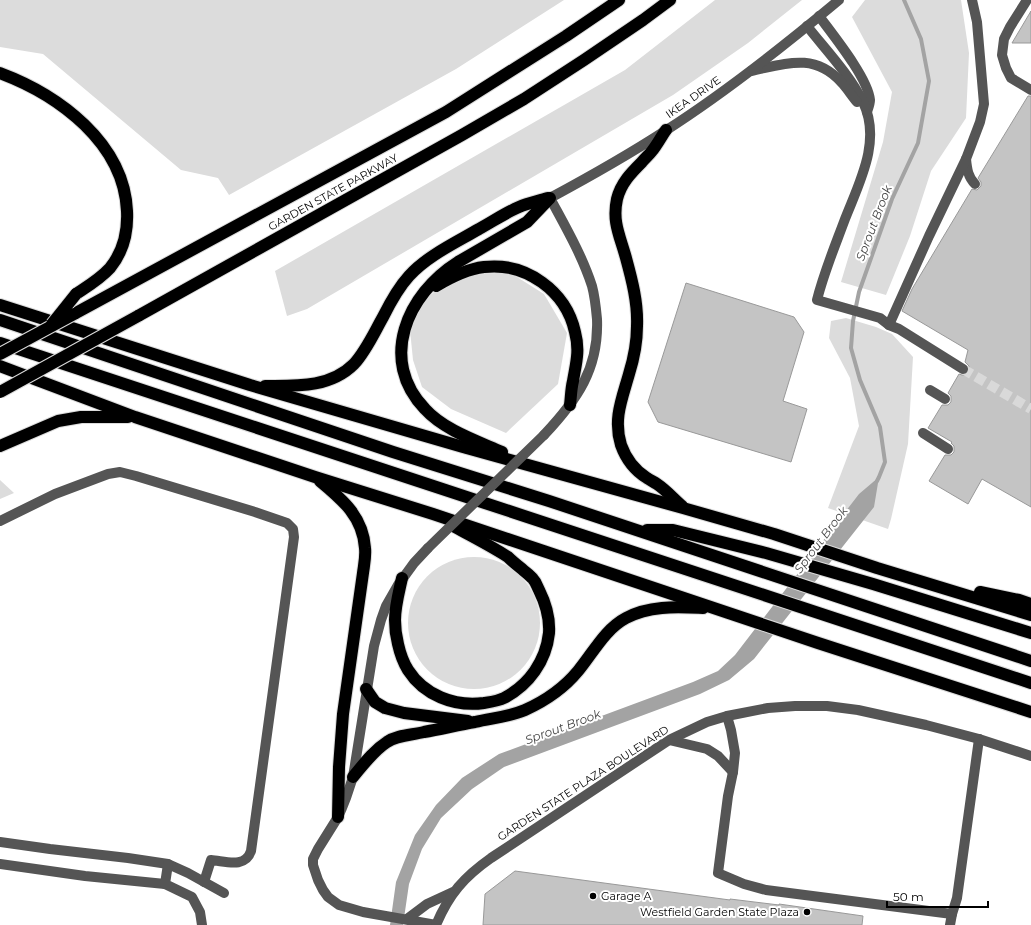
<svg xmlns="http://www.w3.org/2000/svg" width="1031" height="925" viewBox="0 0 1031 925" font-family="Montserrat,sans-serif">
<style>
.green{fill:#dcdcdc}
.water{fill:#a3a3a3}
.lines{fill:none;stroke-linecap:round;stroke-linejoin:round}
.stream{stroke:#a3a3a3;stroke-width:4}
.building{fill:#c4c4c4;stroke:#999}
.minor-tunnel{stroke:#d9d9d9;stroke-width:10;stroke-dasharray:10 5;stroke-linecap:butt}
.highway-casing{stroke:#dbdbdb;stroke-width:14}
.minor{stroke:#555;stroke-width:10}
.highway{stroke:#000;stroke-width:12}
.highway-bridge-casing{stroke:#dbdbdb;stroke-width:14;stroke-linecap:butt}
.minor-bridge{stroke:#555;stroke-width:10}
.highway-bridge{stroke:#000;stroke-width:12}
.poi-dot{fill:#000;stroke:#fff;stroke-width:1.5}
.labels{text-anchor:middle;stroke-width:4;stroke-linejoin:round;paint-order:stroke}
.street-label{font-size:11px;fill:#000;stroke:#fff}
.poi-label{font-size:11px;fill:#000;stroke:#fff;text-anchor:start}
.water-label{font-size:12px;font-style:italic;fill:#444;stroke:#fff}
</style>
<rect width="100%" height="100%" fill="#fff"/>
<g class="green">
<path d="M0,0H564L456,69L229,195L218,178L181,170L43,54L0,47Z"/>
<path d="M715,0H802L748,43L673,95L307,309L287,316L275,271L625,70Z"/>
<path d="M865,0H961L969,53L966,118L931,171L910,236L886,295L841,282L883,142L892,92L852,17Z"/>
<path d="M509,272L544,294L567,333L558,384L506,433L451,409L422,387L413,360L410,330L424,299L460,276Z"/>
<path d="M846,318L876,327L892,334L913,357L908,444L891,519L888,529L828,508L859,426L850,378L829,338L831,321Z"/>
<path d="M0,480L14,493L0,499Z"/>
<circle cx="474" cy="623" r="66"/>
</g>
<path class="water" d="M879,477L874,507L754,659L729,680L700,694L504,767L472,789L441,818L422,849L409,884L403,925H390L396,882L415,835L436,805L462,778L499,754L693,682L718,671L735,655L859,494Z"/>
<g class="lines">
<path class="stream" d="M877,481L879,477L885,462L880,427L860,380L851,348L853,321L859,292L892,199L918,143L929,81L921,39L904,0"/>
</g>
<g class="building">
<path d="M1031,11V43H1012Z"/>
<path d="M1028,96H1031V507L982,479L968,504L929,481L945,455H951L954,452V446L951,443L952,442L928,428L942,405H948L951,402V396L948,393L959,374L962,375H966L969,372V366L965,362L968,350L902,311L912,289L972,189L977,190L981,186V182L978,178Z"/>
<path d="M686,283L794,317L804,332L783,401L807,409L791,462L658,422L648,402Z"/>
<path d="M515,871L730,900V899L779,905V904L863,916L862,925H483L485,894Z"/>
</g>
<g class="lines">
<path class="minor-tunnel" d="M963,369L1031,409"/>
<defs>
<g id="highway">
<path d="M0,73C59,95 124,143 127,211C128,231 123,252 110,268C100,279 88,286 76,294"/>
<path d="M666,130C661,137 657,145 652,151C649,155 645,158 642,162C631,173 621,183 617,199C612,222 620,236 626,258C632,280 638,303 637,326C637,343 634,358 629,374C622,399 613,419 621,445C626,459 634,470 647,478C650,480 654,482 657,484C666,490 674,499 682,506"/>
<path d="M436,286C451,277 467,269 484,267C526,262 566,291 575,332C580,351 576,363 573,381C571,389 571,397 570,405"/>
<path d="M0,305L250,385L463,447L683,508L774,534L877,568L1031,615"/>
<path d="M74,314L446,112L566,36L619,0"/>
<path d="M138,316L462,135L524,99L584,60L643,20L670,0"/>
<path d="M0,320L393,452L549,501L1031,661"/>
<path d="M0,343L412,479L1031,683"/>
<path d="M0,366L135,417L315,477L433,514L818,643L1031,712"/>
<path d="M265,386C296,386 330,388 354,364C366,351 374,333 383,317C390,303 398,288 409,276C427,256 455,243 479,229C492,222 505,213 519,207C528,203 539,201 548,198"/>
<path d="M0,446L58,421L81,417H128"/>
<path d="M502,452C477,441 444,430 425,409C378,360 407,294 458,262L527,222L550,198"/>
<path d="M320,481C343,500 363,517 365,548C366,557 364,565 363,573L343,714L339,767L338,817"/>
<path d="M647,530H673L766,553L873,584L1031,633"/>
<path d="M402,578C399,592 395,606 395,620C395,628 396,636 398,644C400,653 403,662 408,670C424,695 454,707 484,703C490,702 498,701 504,698C529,685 546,661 549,633C550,617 546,604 539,590C537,586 536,582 533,579C530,575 525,572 522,569C517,565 512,561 508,557C491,546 473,537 455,527"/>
<path d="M980,592L1019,600L1031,604"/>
<path d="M366,689L375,702L385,708L404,713L468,721"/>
<path d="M353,777C363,765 373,751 387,742C397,735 412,735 424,732C441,729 458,725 475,722C491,718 509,717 525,710C545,701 564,688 578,671C593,653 605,629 626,618C650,605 678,607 703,608"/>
</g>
</defs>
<use href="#highway" class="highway-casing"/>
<g class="minor">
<path d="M1027,0L1010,27L1004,39L1002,55L1006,68L1011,78L1031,90"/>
<path d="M819,16C833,35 868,78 870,100C870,104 868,109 867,112"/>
<path d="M807,26C825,49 850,75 863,102C882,141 859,183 845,219C835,246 824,272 817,300L880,318L889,325L899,329L963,369"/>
<path d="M751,71C785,64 814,52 841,82C847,88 851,95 857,102"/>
<path d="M966,159C967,169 968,177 975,184"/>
<path d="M889,325L929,236L966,159L980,122L984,104L977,22L972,0"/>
<path d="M930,390L945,399"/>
<path d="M923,433L948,449"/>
<path d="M544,435C577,400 599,369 597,319C596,308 595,297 592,286C582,255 565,226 550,198C589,177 628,155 665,131C726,92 784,46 839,0"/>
<path d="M0,521L55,494L108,474L120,472L136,476L255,512L287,523L293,529L294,537L251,851C245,869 225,861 211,860L204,882"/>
<path d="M428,548L414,563L398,585L386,606L381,620L374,646L353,777L346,798L342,808L338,817L318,849L313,859V865L318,880L323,890L328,897L339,905L363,912L436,925"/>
<path d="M727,716L731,730L735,753L733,772L728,796L718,873L744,884L766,890L952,914"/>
<path d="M669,740L707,749L718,756L733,772"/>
<path d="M0,842L50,849L128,858L168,864L188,873L224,893"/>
<path d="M0,864L85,876L165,884"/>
<path d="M168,864L165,884L192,897L200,912L202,925"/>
<path d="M407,919L427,904L453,892"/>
<path d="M436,925C449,894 464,877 491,858L669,740L707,722L727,716L768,708L795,706H827L858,710L926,725L979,739L1031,756"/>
<path d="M950,925L952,914L957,898L979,739"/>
</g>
<use href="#highway" class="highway"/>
<defs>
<g id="highway-bridge">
<path d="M52,324L76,294"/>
<path d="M0,354L74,314"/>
<path d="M0,392L138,316"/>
</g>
</defs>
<use href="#highway-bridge" class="highway-bridge-casing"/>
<path class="minor-bridge" d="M428,548L544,435"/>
<use href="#highway-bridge" class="highway-bridge"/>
</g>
<g class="poi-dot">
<circle cx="593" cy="896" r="4"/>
<circle cx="807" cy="912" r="4"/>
</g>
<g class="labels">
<g class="street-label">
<text transform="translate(693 97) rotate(-35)" y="4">IKEA DRIVE</text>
<text transform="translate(333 192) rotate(-29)" y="4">GARDEN STATE PARKWAY</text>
<text transform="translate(583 783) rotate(-33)" y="4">GARDEN STATE PLAZA BOULEVARD</text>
</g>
<g class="poi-label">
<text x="601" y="900">Garage A</text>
<text x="799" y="916" text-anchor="end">Westfield Garden State Plaza</text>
</g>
<g class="water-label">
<text transform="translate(874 223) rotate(-69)" y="4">Sprout Brook</text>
<text transform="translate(821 540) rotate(-53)" y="4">Sprout Brook</text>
<text transform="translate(563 727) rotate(-20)" y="4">Sprout Brook</text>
</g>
</g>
<path d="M887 901v6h101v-6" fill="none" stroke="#000000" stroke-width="2"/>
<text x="893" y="901" font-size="12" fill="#000000" stroke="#ffffff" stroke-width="3" paint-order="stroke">50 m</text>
</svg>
